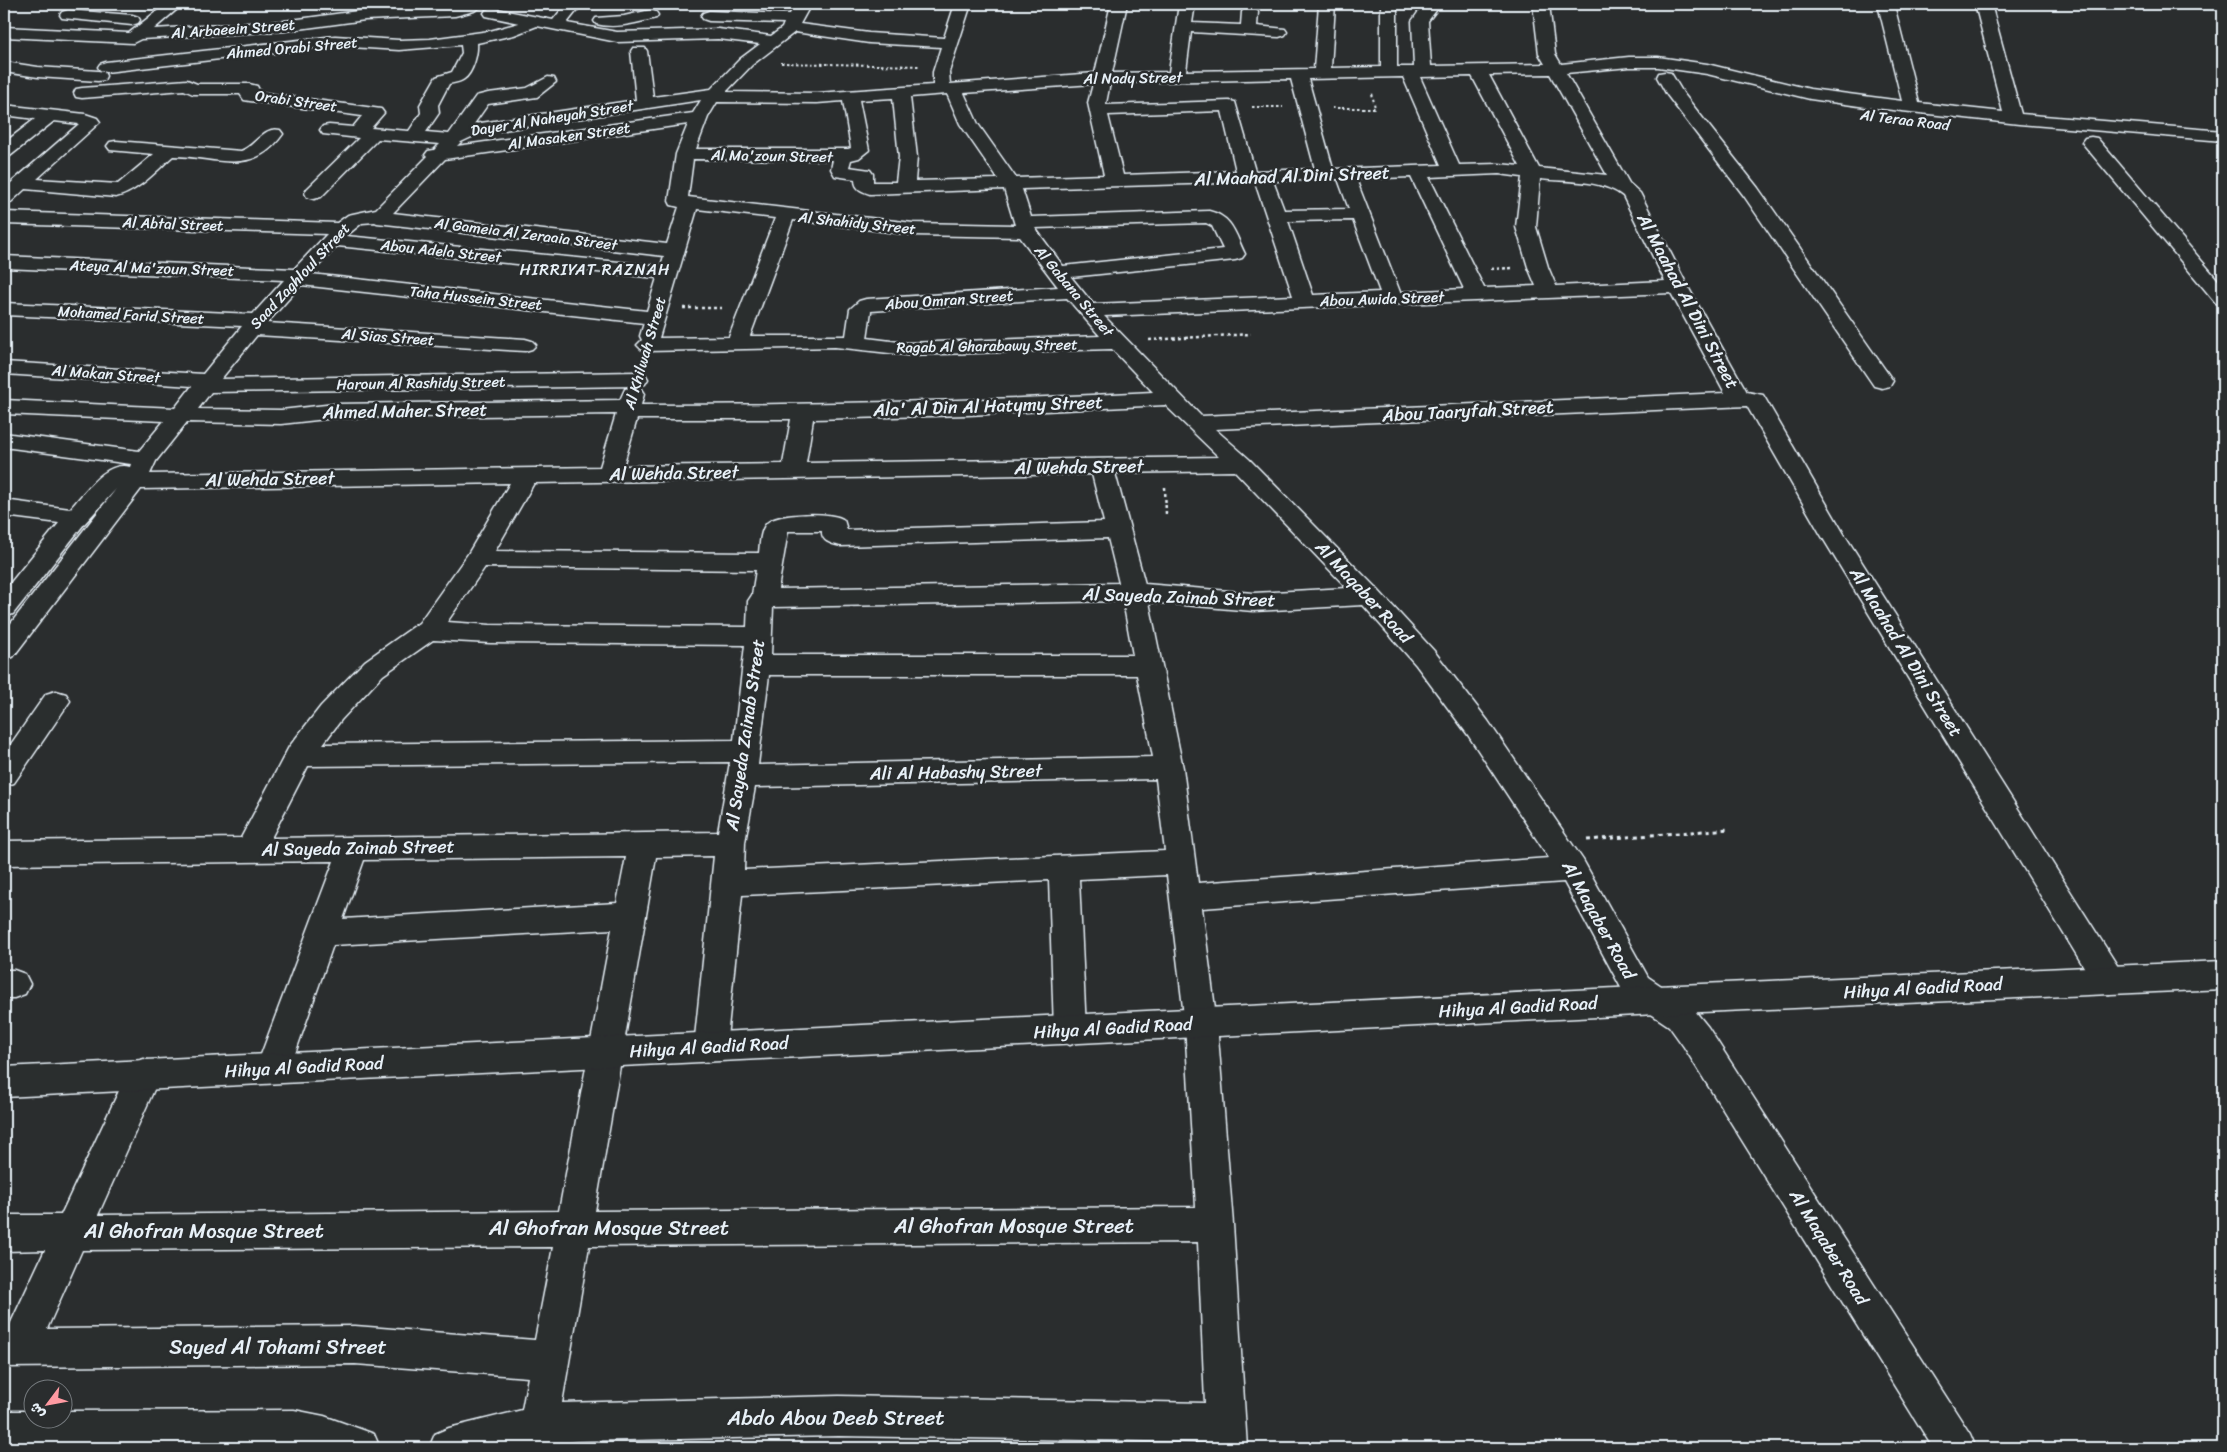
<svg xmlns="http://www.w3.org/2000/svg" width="2227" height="1452" viewBox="0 0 2227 1452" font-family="Sriracha,'Playpen Sans Arabic',sans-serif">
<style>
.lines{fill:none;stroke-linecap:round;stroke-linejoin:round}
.minor-casing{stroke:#e8f1f8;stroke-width:3}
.primary-casing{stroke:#e8f1f8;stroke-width:3}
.path-far2{stroke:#e8f1f8;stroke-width:2;stroke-dasharray:2.5 2.5;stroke-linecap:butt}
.path-far1{stroke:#e8f1f8;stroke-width:2.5;stroke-dasharray:3 3;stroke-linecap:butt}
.path{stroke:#e8f1f8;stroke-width:3;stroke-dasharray:4 4;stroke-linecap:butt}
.minor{fill:#2a2d2e;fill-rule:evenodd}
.primary{fill:#2a2d2e;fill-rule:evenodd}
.labels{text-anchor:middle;stroke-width:5;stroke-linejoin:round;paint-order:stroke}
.far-street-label{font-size:15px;fill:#e8f1f8;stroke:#2a2d2e}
.far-quarter-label{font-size:16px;letter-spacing:1px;fill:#e8f1f8;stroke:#2a2d2e}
.street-label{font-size:18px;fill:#e8f1f8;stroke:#2a2d2e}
.near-street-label{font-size:21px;fill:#e8f1f8;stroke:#2a2d2e}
</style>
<rect width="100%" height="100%" fill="#2a2d2e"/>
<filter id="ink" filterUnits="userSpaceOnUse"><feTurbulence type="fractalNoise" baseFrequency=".02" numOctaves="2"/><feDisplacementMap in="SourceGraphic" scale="10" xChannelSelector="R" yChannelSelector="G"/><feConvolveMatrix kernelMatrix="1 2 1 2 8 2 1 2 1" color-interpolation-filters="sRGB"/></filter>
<g filter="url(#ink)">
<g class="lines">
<defs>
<g id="minor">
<path d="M166,4H183L154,29L284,21L365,10L485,4L474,11L455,16L365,20L284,31L141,39L133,43L4,37V27L129,33Z"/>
<path d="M566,4H582L567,23L617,32L718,29L771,36L782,28L784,23L709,21L703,19L701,16L703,13L709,11L790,14L795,4H811L800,24L869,33L944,38L954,7L956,4H968L970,7L949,72L950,84L1095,73L1111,4H1127L1112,73L1169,72L1179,4H1195L1192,23L1241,25L1242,12L1244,9H1256L1258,12L1257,26L1285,29L1287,32L1285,35L1279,37L1191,32L1186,71L1314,69L1319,4H1335L1331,68L1381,67V4H1397V67H1414L1412,21L1424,4H1441L1428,21L1431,66L1545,64L1539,54L1533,4H1549L1555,54L1561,64L1629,57H1658L1707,64L1810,89L1902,101L1879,9L1882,6H1892L1895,9L1919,103L2003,112L1975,4H1991L2021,114L2223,131V141L2019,124L1866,107L1810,99L1707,74L1658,67H1629L1566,73L1629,183L1640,193L1688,287L1747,392L1763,395L1766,400L1844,534L2120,970L2125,980L2120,990L2109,994L2098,990L1821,535L1747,406L1215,429L1249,459L1378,590L1434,651L1488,721L1583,860L1648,977L1691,1006L1708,1027L1970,1434L1976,1448H1933L1684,1047L1669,1026L1626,997L1564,882L1202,908L1217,1024L1233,1224L1247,1448H1207V1442L839,1436L577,1441L525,1448H429L435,1434L449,1428L522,1410L528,1377L355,1364L4,1367V1329H8L45,1250L4,1251V1215H61L132,1063L144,1059L156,1063L161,1074L98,1215L559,1211L612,929L333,945L290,1068L285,1079L273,1083L261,1079L256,1068L334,861L4,865V841L241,838L289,747L321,706L365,661L419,623L468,554L510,483L141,489L13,657L4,659V632L116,489L84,524L13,614L4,617V591L59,523L4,516V500L70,509C85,493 105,460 130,467L131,464L4,447V433L139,451L164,421L4,414V400L175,408L192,386L4,374V362L203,374L242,326L4,315V303L253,314L284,280L4,268V256L294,269L327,234L4,224V212L337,223L348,215L376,209L427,157L425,155L428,151L434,150L440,144L378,139L321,197L314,199L307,197L305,193L307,189L359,138L323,134L320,130L323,126L329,125L353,127L362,116L250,101L244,100L240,94H193L184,90L82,98L76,97L74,93L76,89L82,88L187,80L197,84H249L257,86L259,90L258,92L381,109L384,113L371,128L409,131L421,113L420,105L436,77L452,72L462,53L461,45L399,50L335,46L106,72L100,70L98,67L100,64L106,62L335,36L399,40L430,39L490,31L519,23L486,16L484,13L486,10L492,8L553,20ZM537,26L617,42L718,39L760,44L740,59L711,89L653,97L647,51L645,48H633L631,51L636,100L474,124L488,104L537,97L556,82L554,78L548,77L527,88L488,93L476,96L449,134L426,132L439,113L438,105L449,84C453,83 460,82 464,79C473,73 478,53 477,43L514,35ZM795,32L869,43L941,47L933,72V85L817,93L726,92L752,65ZM1550,74L1607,175L1539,168L1489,75ZM1472,76L1520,166L1499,164L1459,165L1420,77ZM1403,77L1441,165L1333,169L1308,79ZM1291,79L1315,169L1255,171L1235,102L1229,101L1106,105V103L1110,83ZM1093,84L1088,103L1104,175L1016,178L978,124L964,93ZM947,94L960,124L998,179L915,181L917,157L910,97ZM893,98L899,157L896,182H873V174L870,170L849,167L851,160L859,158L869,150L859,100ZM701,100L693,113L457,146L461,142L478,134ZM843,101L851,148L848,149H696L708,117L717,102L817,103ZM1222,111L1236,171L1123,175L1108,115ZM688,124L676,154L669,201L671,205L679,207L667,244L393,213L445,159ZM693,159L833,160L831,169L835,176L855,179C855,189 861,191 870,194L1004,189L1015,225L913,223L688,197ZM1499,174L1522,177L1516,227L1528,267L1536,286L1484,288L1429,177ZM1411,177L1464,289L1400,292L1356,179ZM1338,179L1349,209L1284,210L1273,181ZM1540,179C1566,182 1602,179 1623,196L1665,281L1556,286L1548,267L1536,227ZM1255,182L1293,296L1093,304L1071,277L1235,260L1242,258L1245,254C1235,234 1233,217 1209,211L1031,217L1022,189ZM697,209L775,218L729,337L659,338ZM793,220L913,235L1020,237L1058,287L866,299L859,301L850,309L846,336H750ZM1353,220L1380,292L1313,295L1288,221ZM375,222L377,223L664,256L661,266L346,236L362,223ZM1206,223L1212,226L1223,249L1063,266L1035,228ZM337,246L657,278L647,311L311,274ZM301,285L644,323L640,336L642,340L637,345L641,349L648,351L835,347L907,355L1112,349L1153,392C982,401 812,405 641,405L644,394L641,389L633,387L625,389L620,400L335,404L281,410L198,409L211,392L637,386L645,384L648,379L645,374L637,372L221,379L257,335L525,351L532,349L536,345L532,341L525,339L267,323ZM1671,293L1725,393L1201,416L1104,316ZM1067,298L1100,336L907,343L867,338L871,311ZM1165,405L1219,457L806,463L813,419L968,415ZM616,414L600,467L150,474L156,461L187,422L281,424L335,418ZM637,419H791L783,464L623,466ZM1235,471L1347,588L1253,593L1145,584L1115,473ZM1092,474L1104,522L847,530L844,520C834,511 777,513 767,523C760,530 760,544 759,553L495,551L534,483ZM788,531H822C821,542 833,544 841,546L1108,538L1119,583L778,589ZM485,567L756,570L752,595L748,601L747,627L490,625L447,622ZM1123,601L1133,655H771L773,607ZM1149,602L1253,611L1363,605L1416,665L1468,735L1549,858L1198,883L1183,768ZM433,640L490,643L745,645L734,740L323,744L341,720L383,675ZM769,675H1137L1153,757L758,765ZM730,762L718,832L271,838L308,766ZM1156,779L1165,851L744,870L745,842L755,787ZM714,856L694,1047L698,1057L710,1062L722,1057L726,1047L742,895L1049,880L1054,1030L1058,1040L1070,1045L1082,1040L1086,1030L1079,879L1167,875L1185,1024L1196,1207L595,1211L656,857ZM626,857L617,903L343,919L364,860ZM1198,1242L1205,1403L839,1396L562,1403L589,1246ZM553,1247L535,1340L355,1326L47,1329L82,1250Z"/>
<path d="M68,10L132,15L138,17L140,20L138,23L132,25L62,18L60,15L62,12Z"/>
<path d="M650,10L656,12L658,15L656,18C636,23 616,29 596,24L594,21L596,18L624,16Z"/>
<path d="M4,62L38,67L98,71L104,72L106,76L104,80L98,81L38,77L4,72Z"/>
<path d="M1665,72L1671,73L1683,93L1758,188L1893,381L1890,386L1882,388L1874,386L1744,196L1667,95L1657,77L1659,73Z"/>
<path d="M4,105L85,114L97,118L100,122L37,179L118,184L154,154L110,150L107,146L110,142L116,141L241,151C256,146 263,126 280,130L283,134C252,178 217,156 173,156C156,171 139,191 116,197L25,189L11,202L4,204V189L79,124L54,121L10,156L4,157V143L35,119L4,115Z"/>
<path d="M2091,137L2097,138L2223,286V305L2216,303L2085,146L2082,142L2085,138Z"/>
<path d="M56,691L66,694L70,701L14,783L4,786V754L46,694Z"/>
<path d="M4,970H14L25,974L30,984L25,994L14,998H4Z"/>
<path d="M294,1410L324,1416L374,1434L380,1448H4V1411H32V1420H62V1411Z"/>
</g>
<path id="primary" d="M2223,961V989L1657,1014L4,1097V1067L1657,986Z"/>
</defs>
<use href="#minor" class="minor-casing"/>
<use href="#primary" class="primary-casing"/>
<g class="path-far2">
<path d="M781,63L920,66"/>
<path d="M1252,107H1283"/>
<path d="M1332,108H1375L1372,93"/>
</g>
<g class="path-far1">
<path d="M1491,269L1512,268"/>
<path d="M683,308H725"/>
<path d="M1149,340L1251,334"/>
<path d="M1165,487L1166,514"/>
</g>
<path class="path" d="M1587,840L1730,829"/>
<use href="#minor" class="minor"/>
<use href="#primary" class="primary"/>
</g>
</g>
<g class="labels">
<g class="far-street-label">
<text transform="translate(233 29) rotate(-4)" y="5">Al Arbaeein Street</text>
<text transform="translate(292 48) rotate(-5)" y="5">Ahmed Orabi Street</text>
<text transform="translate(1133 78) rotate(-1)" y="5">Al Nady Street</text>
<text transform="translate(296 101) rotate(8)" y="5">Orabi Street</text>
<text transform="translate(552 118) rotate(-9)" y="5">Dayer Al Naheyah Street</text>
<text transform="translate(1905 120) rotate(7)" y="5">Al Teraa Road</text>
<text transform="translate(569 136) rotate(-8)" y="5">Al Masaken Street</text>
<text transform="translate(772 156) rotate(1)" y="5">Al Ma'zoun Street</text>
<text transform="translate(857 223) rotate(6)" y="5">Al Shahidy Street</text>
<text transform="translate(173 224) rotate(2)" y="5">Al Abtal Street</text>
<text transform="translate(526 234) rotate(7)" y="5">Al Gameia Al Zeraaia Street</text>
<text transform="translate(441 251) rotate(6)" y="5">Abou Adela Street</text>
<text transform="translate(152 268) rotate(2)" y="5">Ateya Al Ma'zoun Street</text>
<text transform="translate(300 276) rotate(-47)" y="5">Saad Zaghloul Street</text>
<text transform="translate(1074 291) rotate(50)" y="5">Al Gabana Street</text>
<text transform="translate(476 298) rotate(6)" y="5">Taha Hussein Street</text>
<text transform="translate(1382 299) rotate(-2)" y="5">Abou Awida Street</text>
<text transform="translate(949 300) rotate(-4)" y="5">Abou Omran Street</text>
<text transform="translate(131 315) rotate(3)" y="5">Mohamed Farid Street</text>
<text transform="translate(388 337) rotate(4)" y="5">Al Sias Street</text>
<text transform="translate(987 346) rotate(-1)" y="5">Ragab Al Gharabawy Street</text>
<text transform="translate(645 353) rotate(-74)" y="5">Al Khilwah Street</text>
<text transform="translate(106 374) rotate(4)" y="5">Al Makan Street</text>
<text transform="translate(421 383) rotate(-1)" y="5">Haroun Al Rashidy Street</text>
</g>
<g class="far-quarter-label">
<text x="595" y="275">HIRRIYAT RAZNAH</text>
</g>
<g class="street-label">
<text transform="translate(1292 176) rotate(-2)" y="6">Al Maahad Al Dini Street</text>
<text transform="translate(1688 301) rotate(62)" y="6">Al Maahad Al Dini Street</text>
<text transform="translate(988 406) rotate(-2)" y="6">Ala' Al Din Al Hatymy Street</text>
<text transform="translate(405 411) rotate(-1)" y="6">Ahmed Maher Street</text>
<text transform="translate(1468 411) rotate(-3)" y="6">Abou Taaryfah Street</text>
<text transform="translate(1079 467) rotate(-1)" y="6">Al Wehda Street</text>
<text transform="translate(674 473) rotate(-1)" y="6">Al Wehda Street</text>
<text transform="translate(270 479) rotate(-1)" y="6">Al Wehda Street</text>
<text transform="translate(1364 592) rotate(47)" y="6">Al Maqaber Road</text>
<text transform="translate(1179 597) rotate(2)" y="6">Al Sayeda Zainab Street</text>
<text transform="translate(1906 652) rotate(58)" y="6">Al Maahad Al Dini Street</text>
<text transform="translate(745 735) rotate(-82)" y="6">Al Sayeda Zainab Street</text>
<text transform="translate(956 772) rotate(-1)" y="6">Ali Al Habashy Street</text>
<text transform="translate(358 848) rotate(-1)" y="6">Al Sayeda Zainab Street</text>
<text transform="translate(1599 920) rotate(61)" y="6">Al Maqaber Road</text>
<text transform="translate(1923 988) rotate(-3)" y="6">Hihya Al Gadid Road</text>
<text transform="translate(1518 1007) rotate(-3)" y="6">Hihya Al Gadid Road</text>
<text transform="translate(1113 1028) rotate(-3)" y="6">Hihya Al Gadid Road</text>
<text transform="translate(709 1047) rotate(-3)" y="6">Hihya Al Gadid Road</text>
<text transform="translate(304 1067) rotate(-3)" y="6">Hihya Al Gadid Road</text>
<text transform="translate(1829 1247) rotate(58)" y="6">Al Maqaber Road</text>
</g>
<g class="near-street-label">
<text x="1014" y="1233">Al Ghofran Mosque Street</text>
<text x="609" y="1235">Al Ghofran Mosque Street</text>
<text x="204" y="1238">Al Ghofran Mosque Street</text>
<text x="278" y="1354">Sayed Al Tohami Street</text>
<text x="836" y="1425">Abdo Abou Deeb Street</text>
</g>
</g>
<rect width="2227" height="1452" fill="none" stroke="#2a2d2e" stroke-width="20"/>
<rect x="10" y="10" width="2207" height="1432" fill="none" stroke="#e8f1f8" stroke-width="2" filter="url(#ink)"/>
<g transform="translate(48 1404) rotate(238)"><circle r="24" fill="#2a2d2e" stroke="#767b7f"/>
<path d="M0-4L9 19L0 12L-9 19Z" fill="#ff9aa2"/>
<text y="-8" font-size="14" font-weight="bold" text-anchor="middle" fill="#e8f1f8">ش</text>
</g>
</svg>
